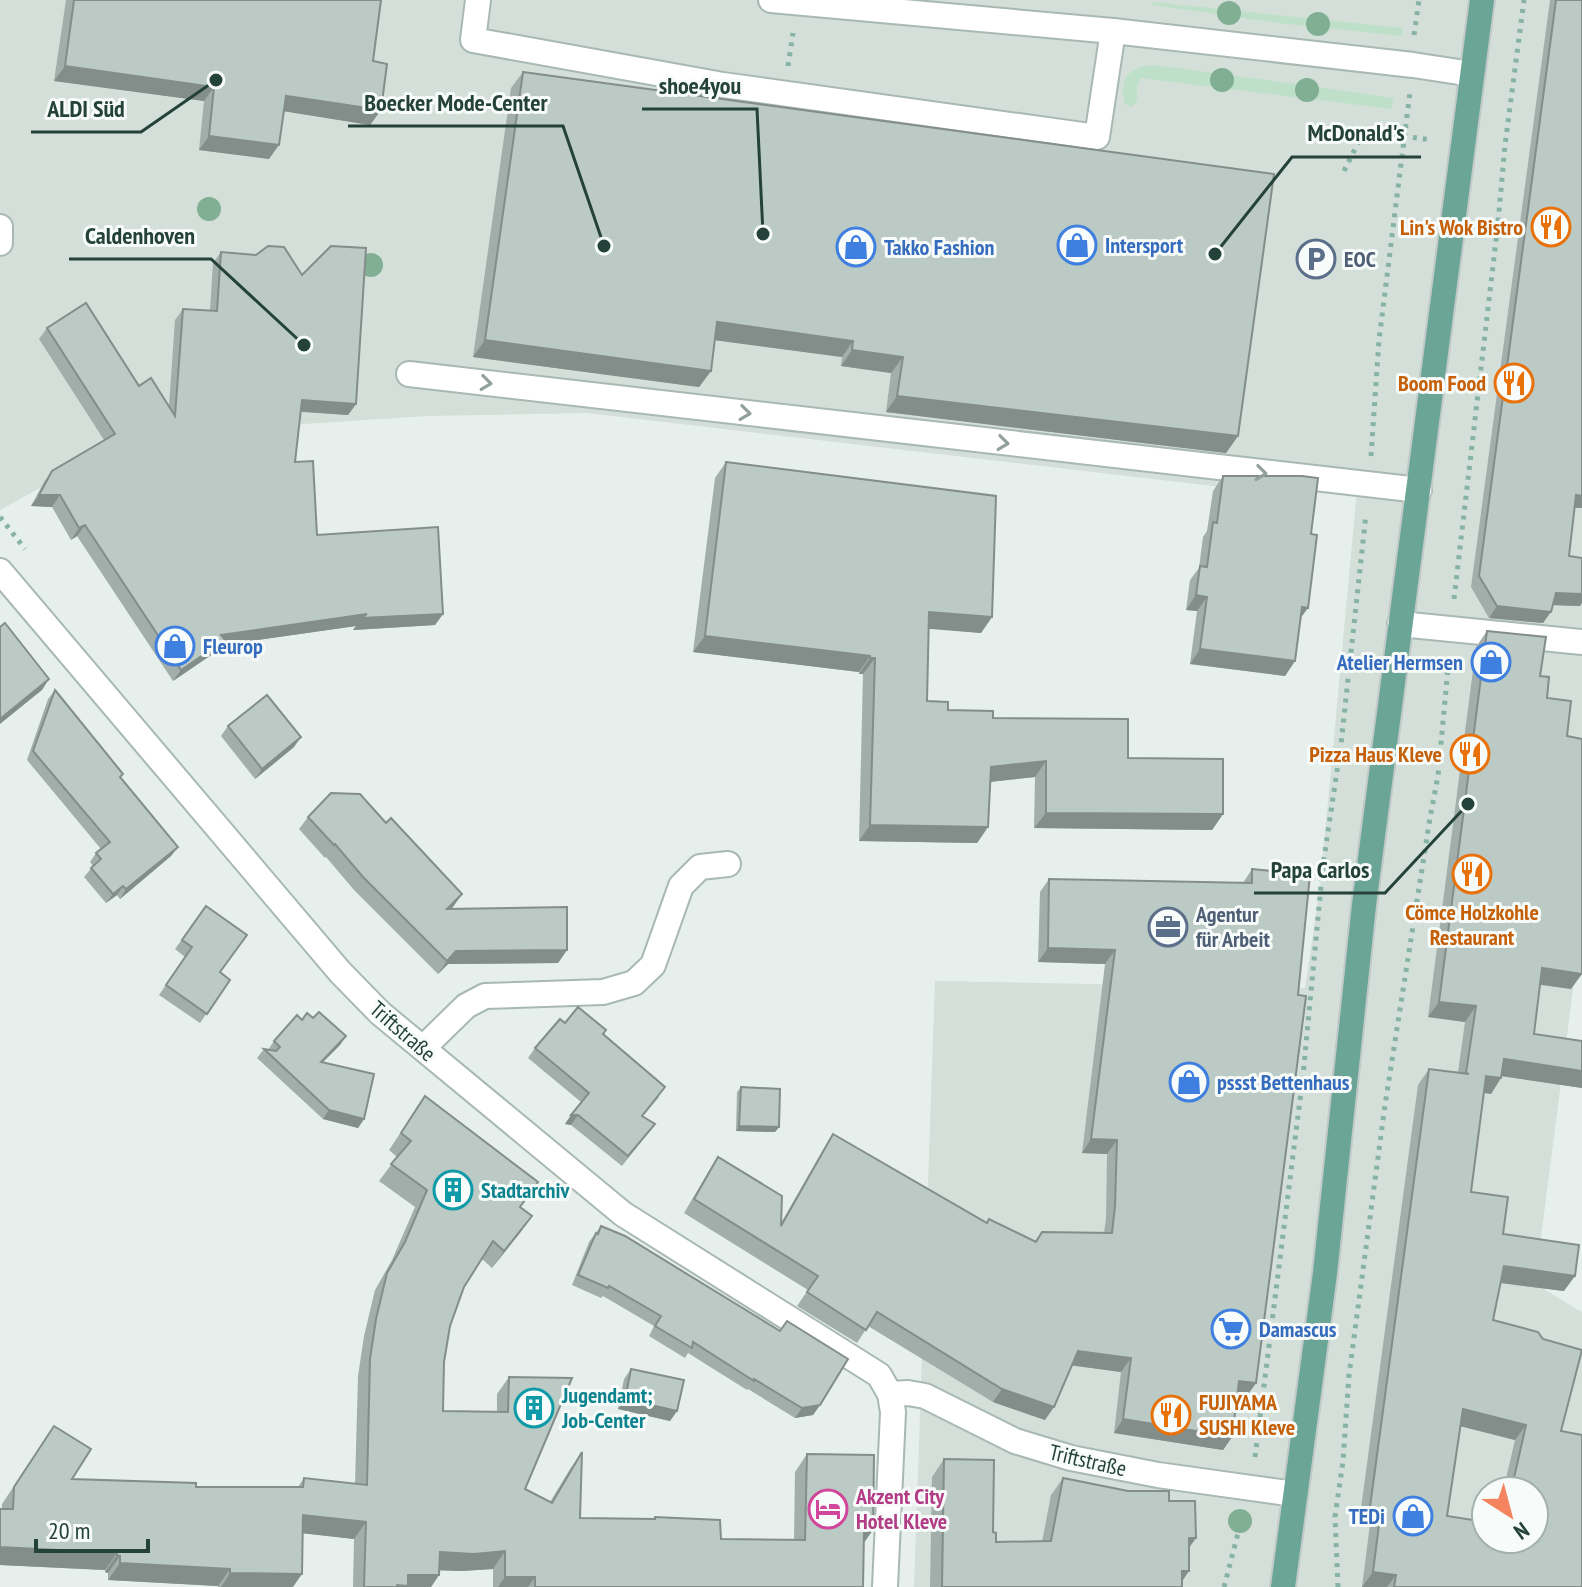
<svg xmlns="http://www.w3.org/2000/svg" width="1582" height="1587" viewBox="0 0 1582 1587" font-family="'PT Sans Narrow',sans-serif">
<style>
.built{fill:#d4dfda;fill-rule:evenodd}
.green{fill:#bfe0c8}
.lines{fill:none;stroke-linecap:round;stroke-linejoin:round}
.minor-casing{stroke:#a8b8b2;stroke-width:28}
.major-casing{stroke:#c2cac8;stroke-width:28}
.path{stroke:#86b3a5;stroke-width:5;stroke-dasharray:4 6;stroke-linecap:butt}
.minor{stroke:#fff;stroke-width:24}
.major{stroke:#6aa596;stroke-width:24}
.tree{fill:#80af93}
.wall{fill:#a1aea9;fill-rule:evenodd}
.shaded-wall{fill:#838d89}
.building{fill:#bbcac4;stroke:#838d89;stroke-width:2;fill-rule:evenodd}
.oneway{stroke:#92a09c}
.labels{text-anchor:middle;stroke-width:6;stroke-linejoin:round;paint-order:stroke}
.food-label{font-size:22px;font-weight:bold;fill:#c56008;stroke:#f7fbf9;text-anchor:end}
.shop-label{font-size:22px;font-weight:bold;fill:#366cbe;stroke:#f7fbf9;text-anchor:start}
.service-label{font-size:22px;font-weight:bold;fill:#4e5e75;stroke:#f7fbf9;text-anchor:start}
.street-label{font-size:22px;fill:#24423a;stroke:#f7fbf9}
.culture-label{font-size:22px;font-weight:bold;fill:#0d838f;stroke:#f7fbf9;text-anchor:start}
.hotel-label{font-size:22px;font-weight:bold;fill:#b23c85;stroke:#f7fbf9;text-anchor:start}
.leader{fill:none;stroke:#24423a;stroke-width:3}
.callout-dot{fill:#24423a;stroke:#f7fbf9;stroke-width:3}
.callout-label{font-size:24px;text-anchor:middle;font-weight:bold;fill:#24423a;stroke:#f7fbf9;stroke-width:6;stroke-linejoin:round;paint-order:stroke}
</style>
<rect width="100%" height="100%" fill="#e6efeb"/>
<path class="built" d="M0,0H1582V919L1535,1284L1582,1312V1587H914L935,981L1305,988L1320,887L1357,490L1212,486L587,413L427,416L136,435L0,510ZM1486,1491H1534V1539H1486Z"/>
<g class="green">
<path d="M1152,2L1403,28L1401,36L1278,23L1153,5Z"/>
<path d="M1154,65L1311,86L1393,98L1392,109L1140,78L1137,87V100L1132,107L1125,104C1118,79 1129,66 1154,65Z"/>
</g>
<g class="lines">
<defs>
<g id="minor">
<path d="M478,0L473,40L723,85L1097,137L1113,31"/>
<path d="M771,0L1113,31L1413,65L1472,74"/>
<path d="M0,227V243"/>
<path d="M409,374L1419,490"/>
<path d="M0,571L340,972L380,1013L623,1214L879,1375L890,1394L893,1412L885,1587"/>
<path d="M1400,624L1582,642"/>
<path d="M423,1048L466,1006L485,996L603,992L634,983L653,965L681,886L700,867L728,864"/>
<path d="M890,1394L908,1393L925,1396L1015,1441L1071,1458L1158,1475L1295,1494"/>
</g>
<path id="major" d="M1283,1587L1325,1273L1364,905L1482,0"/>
</defs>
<use href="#minor" class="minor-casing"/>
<use href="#major" class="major-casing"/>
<g class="path">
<path d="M1414,35L1419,0"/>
<path d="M788,66L793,33"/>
<path d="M1344,171L1358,143L1374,132L1432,140"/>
<path d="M1371,456L1379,340L1410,92"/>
<path d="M0,517L25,549"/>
<path d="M1454,599L1498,223L1505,145L1524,0"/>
<path d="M1255,1457L1303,1076L1323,865L1341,744L1366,514"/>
<path d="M1224,1587L1242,1518"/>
<path d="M1338,1587L1335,1517L1343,1461L1349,1375L1385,1105L1430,818L1438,776L1449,657"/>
</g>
<use href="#minor" class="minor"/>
<use href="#major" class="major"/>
</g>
<g class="tree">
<circle cx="1229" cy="13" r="12"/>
<circle cx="1318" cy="24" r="12"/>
<circle cx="1222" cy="80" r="12"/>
<circle cx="1307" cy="90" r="12"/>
<circle cx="209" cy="209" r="12"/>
<circle cx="371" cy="265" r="12"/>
<circle cx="1240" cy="1521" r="12"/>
</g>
<g class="wall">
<path d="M66,0H381L373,61L381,110L370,125L284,111L269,159L199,150L204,101L54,81Z"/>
<path d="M1550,0H1582V508H1575L1569,556L1580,606L1553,605L1543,623L1489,618L1471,587Z"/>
<path d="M523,72L1238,436L1226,453L886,412L891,373L841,366L842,357L715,340L711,371L699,387L473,357L511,88Z"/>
<path d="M221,252L356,404L348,415L301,412L295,462L317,535L443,614L435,625L353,630L356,626L222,645L217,651L173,681L77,536L71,540L52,507L31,506L44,482L52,471L104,440L39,339L47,328L169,406L175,320L183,309L210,311L213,263Z"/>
<path d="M726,462L992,617L981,633L929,628L927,701L948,710L993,718L1128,758L1223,814L1212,830L1034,828L1035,777L990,782L988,827L977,843L859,841L863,674H859V672L693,652L715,478Z"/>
<path d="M1223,476L1300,619L1295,661L1285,676L1190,664L1197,611L1186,610L1190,580L1199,568L1203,537L1207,531L1213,491Z"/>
<path d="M1487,631L1540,676L1547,698L1567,736L1571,989L1540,985L1534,1034L1582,1088L1502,1076L1491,1094L1483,1093L1471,1192L1503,1234L1564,1291L1501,1283L1493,1320L1561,1431L1582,1587H1362L1370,1524L1359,1523L1418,1085L1429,1069L1458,1072L1465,1022L1428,1017L1476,647ZM1460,1426L1515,1440L1503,1491H1534V1539L1447,1516Z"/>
<path d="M55,690L120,777L178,847L171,856L120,899L117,895L106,903L84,877L93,866L90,862L96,853L101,849L27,760L48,699Z"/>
<path d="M228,726L294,747L255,779L221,736Z"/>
<path d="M308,817L386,823L462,894L451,909L567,950L558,963L448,964L438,974L354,890L326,857L325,858L299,829Z"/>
<path d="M1252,869L1256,1383L1246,1397L1237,1396L1232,1437L1223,1450L1114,1433L1121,1372L1072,1365L1045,1420L993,1402L868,1326L857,1343L797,1306L808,1290L684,1213L709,1171L718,1157L781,1223L824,1148L833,1134L986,1223L989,1219L1035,1241L1042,1232L1104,1233L1106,1219L1107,1154L1082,1153L1105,964L1038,962L1040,892L1049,879L1243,883Z"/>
<path d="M206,906L220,972L230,980L200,1023L159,995L185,957L175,949Z"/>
<path d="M313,1018L346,1036L340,1045L323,1062L364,1119L358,1128L323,1119L257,1058L264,1049L268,1050L274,1041L302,1020Z"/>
<path d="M565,1023L603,1034L659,1097L643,1116L655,1124L622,1166L571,1125L565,1124L581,1102L528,1058L535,1048Z"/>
<path d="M741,1087L779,1127L775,1132L736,1131L737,1092Z"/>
<path d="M425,1096L520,1207L532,1216L492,1268L482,1259L464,1287L450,1326L444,1362L443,1411L497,1412V1394L509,1377L525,1489L550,1502L570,1469L582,1452L580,1518L653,1519L655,1517L721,1539L794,1540L795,1472L807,1454L864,1543L863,1587H493V1569L462,1571L439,1570V1575L431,1587H353L354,1539L303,1533L293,1587H218V1586L108,1580V1573L105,1572V1570L0,1565V1509H2V1504L54,1426L72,1479L196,1487H298L304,1478L355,1484L358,1376L364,1336L375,1290L392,1260L415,1207L379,1181L397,1157L389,1150Z"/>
<path d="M601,1226L820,1405L813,1415L795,1418L748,1389L747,1390L688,1353L685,1358L649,1336L654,1326L603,1296L601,1298L572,1285L589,1242Z"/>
<path d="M631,1369L677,1411L670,1421L618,1409L624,1379Z"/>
<path d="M944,1459L993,1532L996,1542H1042L1051,1495L1063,1478L1169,1501L1196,1538L1189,1547V1571L1182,1581V1587H930L932,1477Z"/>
</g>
<g class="shaded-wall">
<path d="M65,66L214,87L204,101L54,81Z"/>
<path d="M286,96L381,110L370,125L276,110Z"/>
<path d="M209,136L279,145L269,159L199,150Z"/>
<path d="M717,322L853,341L842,357L706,339Z"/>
<path d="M485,340L711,371L699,387L473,357Z"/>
<path d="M852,350L903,357L891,373L841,366Z"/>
<path d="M897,396L1238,436L1226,453L886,412Z"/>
<path d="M302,400L356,404L348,415L295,411Z"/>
<path d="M39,495H60L52,507L31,506Z"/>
<path d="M1576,495L1582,496V508L1568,507Z"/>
<path d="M85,525L77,536L71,540L79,528Z"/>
<path d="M1556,593L1582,594V603L1580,606L1548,605Z"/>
<path d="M1196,595L1207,597L1197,611L1186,610Z"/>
<path d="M1497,606L1551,612L1543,623L1489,618Z"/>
<path d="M1302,607L1308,608L1297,623Z"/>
<path d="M929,612L992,617L981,633L918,628Z"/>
<path d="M367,614H443L435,625L353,630L356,626L222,645L217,651L173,681L181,670L221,635Z"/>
<path d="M705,636L870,656L859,672L693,652Z"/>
<path d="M1200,649L1295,661L1285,676L1190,664Z"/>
<path d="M870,658H875L863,674H859Z"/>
<path d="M49,679L42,690L0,724V719Z"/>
<path d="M301,737L294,747L255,779L262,769Z"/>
<path d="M1046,761L1035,777L980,783L991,767Z"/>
<path d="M1046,813L1223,814L1212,830L1034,828Z"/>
<path d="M870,825L988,827L977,843L859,841Z"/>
<path d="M178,847L171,856L120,899L126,889Z"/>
<path d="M123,886L117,895L106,903L113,894Z"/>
<path d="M462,894L453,907L438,922L447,909Z"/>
<path d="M1048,948L1115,950L1105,964L1038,962Z"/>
<path d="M567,950L558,963L448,964L438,974L447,961L456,951Z"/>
<path d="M1542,968L1582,974L1571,989L1531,983Z"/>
<path d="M1439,1002L1476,1006L1465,1022L1428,1017Z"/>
<path d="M346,1036L340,1045L314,1071L321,1062Z"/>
<path d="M1504,1059L1582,1071V1088L1494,1075Z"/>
<path d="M1486,1076L1501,1078L1491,1094L1475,1091Z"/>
<path d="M329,1110L364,1119L358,1128L323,1119Z"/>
<path d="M571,1115H578L571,1125L565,1124Z"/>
<path d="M739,1126L779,1127L775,1132L736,1131Z"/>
<path d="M1091,1139L1117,1140L1107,1154L1082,1153Z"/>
<path d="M532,1216L520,1233L492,1268L504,1251Z"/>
<path d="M1504,1266L1575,1276L1564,1291L1493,1282Z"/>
<path d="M1078,1351L1131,1358L1121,1372L1068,1365Z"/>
<path d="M1239,1381L1256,1383L1246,1397L1229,1395Z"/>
<path d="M1002,1389L1054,1407L1045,1420L993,1402Z"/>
<path d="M625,1399L677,1411L670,1421L618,1409Z"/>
<path d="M820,1405L813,1415L795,1418L802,1408Z"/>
<path d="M1463,1409L1526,1425L1515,1440L1452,1424Z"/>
<path d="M1123,1419L1232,1437L1223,1450L1114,1433Z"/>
<path d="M1370,1507L1381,1509L1370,1524L1359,1523Z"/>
<path d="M303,1515L366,1522L354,1539L291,1532Z"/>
<path d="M864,1530H873L861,1547Z"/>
<path d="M1189,1538H1196L1184,1555Z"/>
<path d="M0,1547L117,1553L105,1570L0,1565Z"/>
<path d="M505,1551L493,1569L462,1571L427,1570L440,1552Z"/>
<path d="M117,1555L120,1556L108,1573L105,1572Z"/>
<path d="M120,1563L230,1569L218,1586L108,1580Z"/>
<path d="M1182,1571H1189L1178,1587Z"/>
<path d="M1373,1572L1396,1575L1387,1587H1362Z"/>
<path d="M230,1573L302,1574L293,1587H221Z"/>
<path d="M408,1575H439L431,1587H396Z"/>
<path d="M505,1577H535L528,1587H498Z"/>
</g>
<g class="building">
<path d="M74,0H381L373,61L387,64L381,110L286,96L279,145L209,136L214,87L65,66Z"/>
<path d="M1556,0H1582V496L1576,495L1569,556L1582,558V594L1556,593L1551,612L1497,606L1479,576Z"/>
<path d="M523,72L1274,174L1238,436L897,396L903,357L852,350L853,341L717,322L711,371L485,340Z"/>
<path d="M268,246L284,247L302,275L331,246L366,248L356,404L302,400L295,462L313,461L317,535L438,527L443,614L361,618L367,614L221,635L225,640L181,670L85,525L79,528L60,495H39L52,471L115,434L47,328L86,303L139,386L151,378L175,416L183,309L217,311L221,252L256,255Z"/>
<path d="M726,462L996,496L992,617L929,612L927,701L948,702V710L993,711V718L1128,719V758L1223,759V814L1046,813V761L991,767L988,827L870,825L875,658H870V656L705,636Z"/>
<path d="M1223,476H1302L1318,478L1311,534L1317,535L1308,608L1302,607L1295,661L1200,649L1207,597L1196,595L1200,566L1207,567L1213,522L1217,523Z"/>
<path d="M5,623L49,679L0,719V627Z"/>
<path d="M1487,631L1546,637L1540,676L1549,677L1547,698L1571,701L1567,736L1582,739V974L1542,968L1534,1034L1582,1041V1071L1504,1059L1501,1078L1486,1076L1471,1192L1508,1197L1503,1234L1579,1245L1575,1276L1504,1266L1493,1320L1538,1332L1543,1339L1582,1350L1561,1431L1582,1435V1587H1394L1396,1575L1373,1572L1381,1509L1370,1507L1429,1069L1469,1074L1466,1073L1476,1006L1439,1002ZM1463,1409L1526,1425L1511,1491H1534V1539H1486V1522L1447,1516Z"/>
<path d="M55,690L123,774L120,777L178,847L126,889L123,886L113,894L91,868L101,859L96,853L110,842L33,751Z"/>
<path d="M267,695L301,737L262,769L228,726Z"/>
<path d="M331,793L360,794L386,823L391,818L462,894L447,909L567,907V950L456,951L447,961L363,877L335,844L334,845L308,817Z"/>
<path d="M1252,869L1310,875L1298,995L1306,996L1256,1383L1239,1381L1232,1437L1123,1419L1131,1358L1078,1351L1054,1407L1002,1389L877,1312L866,1330L807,1292L818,1276L694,1199L718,1157L782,1196L781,1226L833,1134L987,1223L989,1219L1036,1242L1042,1232L1112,1233L1115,1206L1117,1140L1091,1139L1115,950L1048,948L1049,879L1252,883Z"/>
<path d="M206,906L247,935L220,972L230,980L207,1014L166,985L192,947L182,940Z"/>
<path d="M578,1007L606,1030L603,1034L665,1087L642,1116L655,1124L628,1156L578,1115H571L589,1093L535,1048L560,1019L565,1023Z"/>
<path d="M319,1012L346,1036L321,1062L374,1074L364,1119L329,1110L264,1049L276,1051L280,1047L274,1041L297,1015L302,1020L307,1013L313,1018Z"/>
<path d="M741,1087L780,1089L779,1127L739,1126Z"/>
<path d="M425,1096L538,1182L520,1207L532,1216L504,1251L493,1241L464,1287L450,1326L444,1362L443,1411L508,1412L509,1377L572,1378L525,1489L552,1503L582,1452L580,1518L655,1519V1517L720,1520L721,1539L805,1540L807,1454L874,1455L873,1530H864L863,1587H535V1577H505V1551L474,1554L440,1552L439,1575H408V1586L397,1585V1587H364L366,1522L303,1515L302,1574L230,1573V1569L120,1563V1556L117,1555V1553L0,1547V1509H13L14,1487L54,1426L91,1449L72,1479L196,1483V1487H303L304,1478L367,1485L370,1359L376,1319L387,1273L405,1242L427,1190L391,1164L411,1141L401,1133Z"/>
<path d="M601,1226L625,1236L780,1331L787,1321L848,1359L820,1405L802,1408L754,1379V1381L693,1342L692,1348L655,1326L661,1316L609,1286L608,1288L578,1275L596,1233L598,1234Z"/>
<path d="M631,1369L684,1380L677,1411L625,1399Z"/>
<path d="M944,1459L994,1460L993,1532L996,1533V1542L1051,1541L1063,1478L1128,1491H1169V1501H1195L1196,1538H1189V1571H1182V1587H942Z"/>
</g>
<defs><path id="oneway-chevron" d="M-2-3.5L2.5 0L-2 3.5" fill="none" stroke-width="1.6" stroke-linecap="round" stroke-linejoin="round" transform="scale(2)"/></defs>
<g class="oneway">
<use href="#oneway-chevron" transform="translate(486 383) rotate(7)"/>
<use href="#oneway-chevron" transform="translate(745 413) rotate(7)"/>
<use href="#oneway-chevron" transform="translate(1003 443) rotate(7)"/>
<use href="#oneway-chevron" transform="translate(1261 473) rotate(7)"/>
</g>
<defs>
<symbol id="restaurant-ring" viewBox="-11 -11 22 22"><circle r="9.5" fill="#f7fbf9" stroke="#e8710a" stroke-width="1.5"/><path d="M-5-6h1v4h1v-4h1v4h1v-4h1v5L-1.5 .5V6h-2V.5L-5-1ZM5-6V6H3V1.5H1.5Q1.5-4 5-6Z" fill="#e8710a"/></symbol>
<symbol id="shop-ring" viewBox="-11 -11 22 22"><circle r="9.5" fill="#f7fbf9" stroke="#3f7fe0" stroke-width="1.5"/><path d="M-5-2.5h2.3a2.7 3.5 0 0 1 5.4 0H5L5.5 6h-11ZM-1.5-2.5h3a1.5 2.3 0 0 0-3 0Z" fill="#3f7fe0"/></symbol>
<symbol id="parking-ring" viewBox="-11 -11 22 22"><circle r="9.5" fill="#f7fbf9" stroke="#5c6f8a" stroke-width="1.5"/><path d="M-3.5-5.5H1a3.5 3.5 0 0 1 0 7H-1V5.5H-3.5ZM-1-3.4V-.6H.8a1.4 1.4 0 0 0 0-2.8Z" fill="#5c6f8a"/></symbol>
<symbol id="office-ring" viewBox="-11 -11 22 22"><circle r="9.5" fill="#f7fbf9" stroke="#5c6f8a" stroke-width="1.5"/><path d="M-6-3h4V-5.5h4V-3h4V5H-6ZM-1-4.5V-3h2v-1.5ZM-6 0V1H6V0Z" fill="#5c6f8a"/></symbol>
<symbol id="building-ring" viewBox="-11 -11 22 22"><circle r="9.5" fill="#f7fbf9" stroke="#0f9aa8" stroke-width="1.5"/><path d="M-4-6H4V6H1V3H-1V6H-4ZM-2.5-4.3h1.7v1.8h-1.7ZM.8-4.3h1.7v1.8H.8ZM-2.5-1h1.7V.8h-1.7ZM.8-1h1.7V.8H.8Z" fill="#0f9aa8"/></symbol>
<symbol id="supermarket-ring" viewBox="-11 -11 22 22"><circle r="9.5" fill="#f7fbf9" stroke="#3f7fe0" stroke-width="1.5"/><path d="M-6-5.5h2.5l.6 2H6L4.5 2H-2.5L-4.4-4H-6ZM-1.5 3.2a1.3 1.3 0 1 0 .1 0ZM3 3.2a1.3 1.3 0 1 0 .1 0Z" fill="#3f7fe0"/></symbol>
<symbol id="hotel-ring" viewBox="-11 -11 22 22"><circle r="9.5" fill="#f7fbf9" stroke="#d1479c" stroke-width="1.5"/><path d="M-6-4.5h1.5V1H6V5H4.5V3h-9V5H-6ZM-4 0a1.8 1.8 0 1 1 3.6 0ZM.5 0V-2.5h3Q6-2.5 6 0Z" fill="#d1479c"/></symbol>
</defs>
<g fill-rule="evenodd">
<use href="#restaurant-ring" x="1529" y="205" width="44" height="44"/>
<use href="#shop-ring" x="1055" y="223" width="44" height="44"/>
<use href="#shop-ring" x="834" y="225" width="44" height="44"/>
<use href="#parking-ring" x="1294" y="237" width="44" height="44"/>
<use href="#restaurant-ring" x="1492" y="361" width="44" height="44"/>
<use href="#shop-ring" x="153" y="624" width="44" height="44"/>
<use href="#shop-ring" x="1469" y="640" width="44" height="44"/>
<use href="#restaurant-ring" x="1448" y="732" width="44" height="44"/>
<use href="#restaurant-ring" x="1450" y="852" width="44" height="44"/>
<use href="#office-ring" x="1146" y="905" width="44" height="44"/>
<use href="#shop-ring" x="1167" y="1060" width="44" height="44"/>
<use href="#building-ring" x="431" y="1168" width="44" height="44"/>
<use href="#supermarket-ring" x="1209" y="1307" width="44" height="44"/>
<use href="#building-ring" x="512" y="1386" width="44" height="44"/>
<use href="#restaurant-ring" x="1149" y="1393" width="44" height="44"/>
<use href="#hotel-ring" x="806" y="1487" width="44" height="44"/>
<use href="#shop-ring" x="1391" y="1494" width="44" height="44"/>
</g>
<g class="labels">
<g class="food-label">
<text x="1523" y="235">Lin's Wok Bistro</text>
<text x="1486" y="391">Boom Food</text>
<text x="1442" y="762">Pizza Haus Kleve</text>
<text x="1472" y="920" text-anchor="middle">Cömce Holzkohle<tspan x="1472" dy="25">Restaurant</tspan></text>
<text x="1199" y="1410" text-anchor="start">FUJIYAMA<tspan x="1199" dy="25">SUSHI Kleve</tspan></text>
</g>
<g class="shop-label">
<text x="1105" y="253">Intersport</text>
<text x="884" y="255">Takko Fashion</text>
<text x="203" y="654">Fleurop</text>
<text x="1463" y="670" text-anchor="end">Atelier Hermsen</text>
<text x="1217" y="1090">pssst Bettenhaus</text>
<text x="1259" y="1337">Damascus</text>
<text x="1385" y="1524" text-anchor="end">TEDi</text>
</g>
<g class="service-label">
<text x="1344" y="267">EOC</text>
<text x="1196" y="922">Agentur<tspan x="1196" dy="25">für Arbeit</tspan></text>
</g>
<g class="street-label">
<text transform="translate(403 1031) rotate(41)" y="8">Triftstraße</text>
<text transform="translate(1088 1460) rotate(13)" y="8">Triftstraße</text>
</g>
<g class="culture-label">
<text x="481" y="1198">Stadtarchiv</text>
<text x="562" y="1403">Jugendamt;<tspan x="562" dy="25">Job-Center</tspan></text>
</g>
<g class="hotel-label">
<text x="856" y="1504">Akzent City<tspan x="856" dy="25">Hotel Kleve</tspan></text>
</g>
</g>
<path class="leader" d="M763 234L757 109H642M604 246L563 126H348M216 80L141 132H31M1215 254L1292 157H1421M304 345L211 259H69M1468 804L1385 893H1254"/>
<g class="callout-dot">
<circle cx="763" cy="234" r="8"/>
<circle cx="604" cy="246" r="8"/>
<circle cx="216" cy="80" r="8"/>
<circle cx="1215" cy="254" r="8"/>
<circle cx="304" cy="345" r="8"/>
<circle cx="1468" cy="804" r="8"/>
</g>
<g class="callout-label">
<text x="700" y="94">shoe4you</text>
<text x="456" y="111">Boecker Mode-Center</text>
<text x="86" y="117">ALDI Süd</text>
<text x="1356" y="141">McDonald's</text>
<text x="140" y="244">Caldenhoven</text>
<text x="1320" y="878">Papa Carlos</text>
</g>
<g transform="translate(1510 1515) rotate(144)"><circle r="38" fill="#f7fbf9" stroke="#a3b1ad" stroke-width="2"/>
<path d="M0-6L14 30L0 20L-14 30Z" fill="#f4845f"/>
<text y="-12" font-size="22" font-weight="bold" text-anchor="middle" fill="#24423a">N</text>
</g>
<path d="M36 1539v12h112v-12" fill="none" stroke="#24423a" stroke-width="4"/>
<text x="48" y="1539" font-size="24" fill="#24423a" stroke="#f7fbf9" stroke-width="6" paint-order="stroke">20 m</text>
</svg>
